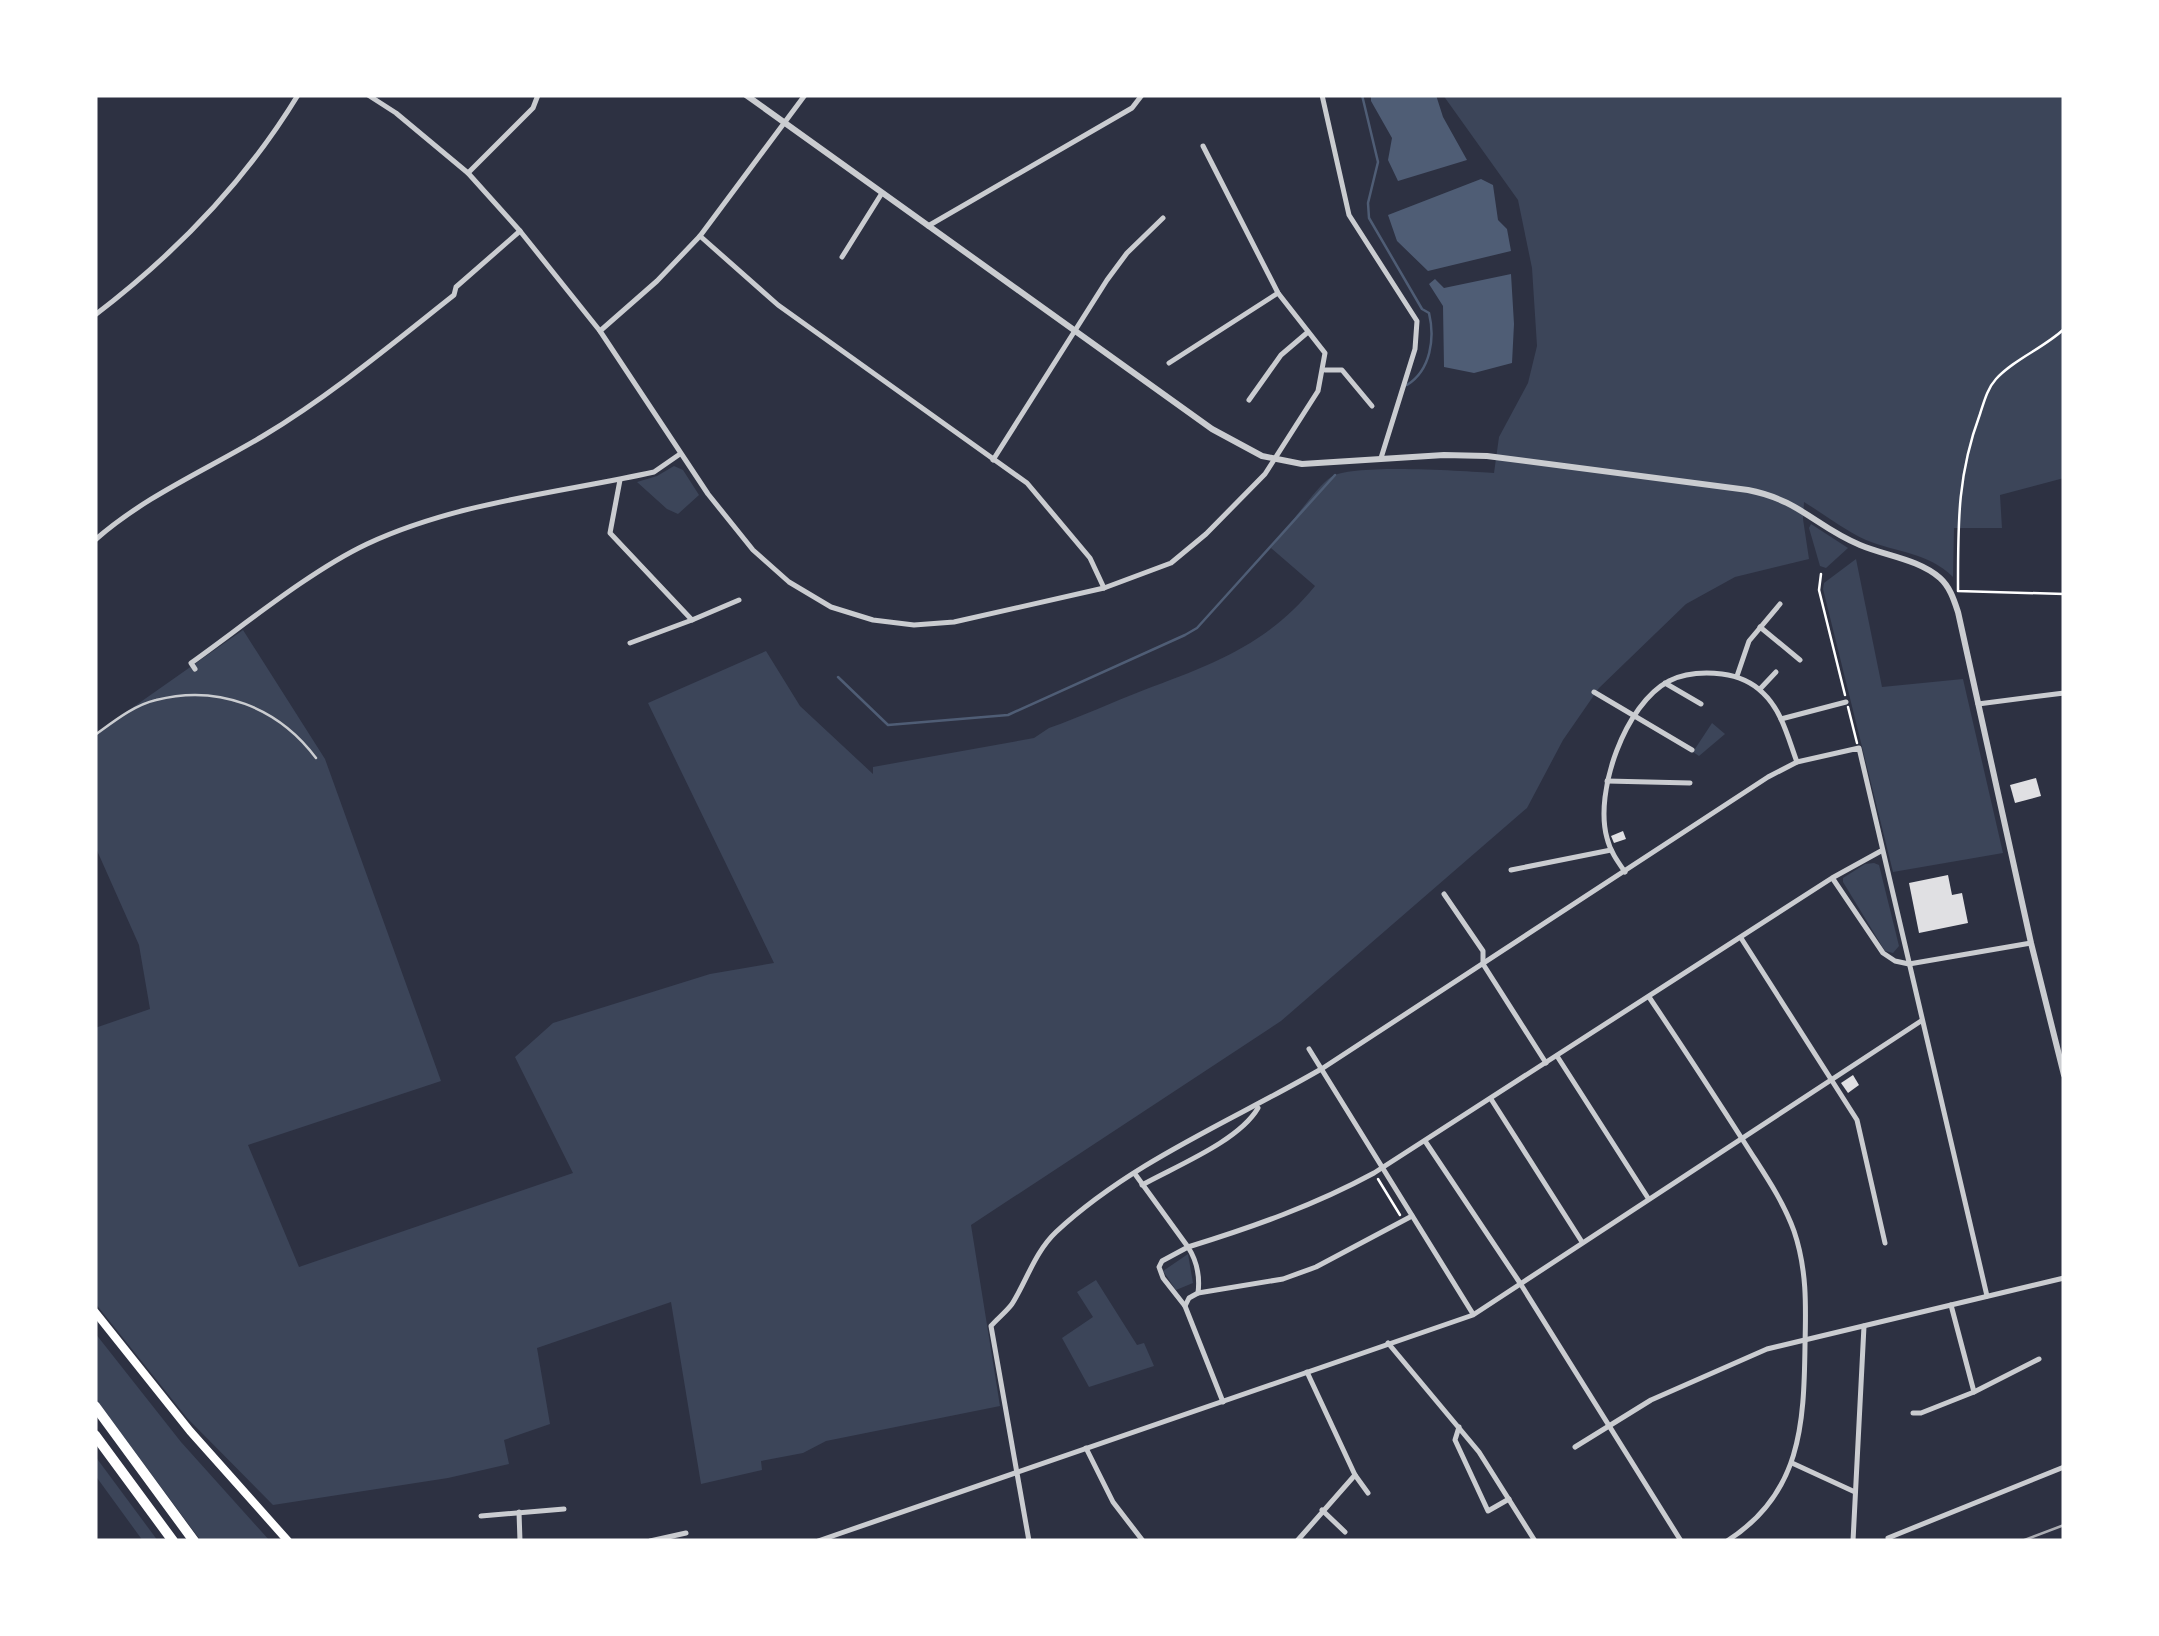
<svg xmlns="http://www.w3.org/2000/svg" width="2159" height="1636" viewBox="0 0 2159 1636" font-family="'Titillium Web',sans-serif">
<style>
.green{fill:#3c4559}
.water{fill:#4f5d75}
.lines{fill:none;stroke-linecap:round;stroke-linejoin:round}
.stream{stroke:#4f5d75;stroke-width:2.5}
.building{fill:#e0e0e3}
.path{stroke:#fff;stroke-width:2.5}
.service{stroke:#caccd0;stroke-width:2.5}
.minor{stroke:#caccd0;stroke-width:5}
.tertiary{stroke:#caccd0;stroke-width:6}
.secondary{stroke:#fff;stroke-width:8}
.motorway{stroke:#fff;stroke-width:10}
.rail{stroke:#abadb3;stroke-width:2.5}
</style>
<rect width="100%" height="100%" fill="#2d3142"/>
<g class="green">
<path d="M1443,95H2064V478L2000,495L2002,528H1954L1953,577C1928,552 1897,553 1866,540C1844,530 1824,514 1804,502L1803,519L1809,559L1735,577L1686,604L1599,688L1563,740L1527,808L1281,1021L971,1225L1000,1406L826,1441L803,1453L761,1461L762,1470L701,1484L671,1302L537,1348L550,1424L504,1440L509,1464L448,1478L273,1505L187,1418L95,1303V1028L150,1009L139,945L95,846V734L243,630L325,759L441,1081L248,1145L299,1267L573,1173L515,1057L553,1023L710,974L774,963L648,703L766,651L800,706L873,774V767L1034,738L1049,728C1081,717 1112,702 1144,690C1213,664 1267,645 1315,586L1271,548C1285,532 1316,487 1331,477C1351,463 1466,471 1494,473L1499,437L1528,383L1537,346L1532,268L1518,200Z"/>
<path d="M674,466L683,470L699,495L678,514L667,509L637,482L657,476Z"/>
<path d="M1811,524L1848,548L1826,568L1820,566L1809,528Z"/>
<path d="M1856,559L1882,687L1963,679L2003,853L1893,872L1823,589L1824,583Z"/>
<path d="M1712,723L1725,734L1699,756L1693,752Z"/>
<path d="M1874,863L1879,865L1899,946L1893,953L1885,951L1843,882V878L1865,864Z"/>
<path d="M1188,1254L1193,1283L1176,1290L1163,1271Z"/>
<path d="M1096,1280L1137,1345L1144,1343L1154,1366L1089,1387L1062,1338L1093,1317L1077,1292Z"/>
<path d="M95,1333L181,1442L270,1541H201L95,1398Z"/>
<path d="M95,1456L158,1541H143L95,1475Z"/>
</g>
<g class="water">
<path d="M1371,95H1436L1443,117L1467,160L1398,181L1388,160L1392,138L1371,101Z"/>
<path d="M1481,179L1493,185L1498,220L1507,229L1511,251L1428,271L1397,241L1388,215Z"/>
<path d="M1511,274L1514,324L1512,363L1474,373L1444,367L1443,306L1429,284L1435,279L1444,288Z"/>
</g>
<g class="lines">
<g class="stream">
<path d="M1362,95L1378,162L1368,203L1369,218L1422,309L1429,313C1435,338 1431,370 1407,385"/>
<path d="M838,677L888,725L1008,715L1185,635L1197,628L1335,475"/>
</g>
</g>
<g class="building">
<path d="M2036,778L2041,796L2015,803L2010,785Z"/>
<path d="M1623,831L1626,839L1614,843L1611,836Z"/>
<path d="M1948,875L1952,895L1962,893L1968,923L1919,933L1909,883Z"/>
<path d="M1853,1075L1859,1085L1848,1093L1841,1083Z"/>
</g>
<g class="lines">
<g class="path">
<path d="M2064,329C2044,348 2014,359 1996,379C1987,389 1984,402 1980,414C1958,473 1958,520 1958,582V591L2064,594"/>
<path d="M1821,574L1819,590L1845,695"/>
<path d="M1848,707L1857,743"/>
<path d="M1378,1179L1400,1215"/>
</g>
<path class="service" d="M95,735C113,722 134,705 156,700C218,684 278,707 316,758"/>
<g class="minor">
<path d="M368,95L396,113L468,173L520,231L600,331L708,494L753,550L789,582L831,607L873,620L914,625L954,622L1104,588L1171,563L1206,534L1265,474L1318,391L1325,353L1278,293L1203,146"/>
<path d="M1322,95L1349,215L1417,321L1415,349L1381,458"/>
<path d="M468,173L533,108L538,95"/>
<path d="M928,226L1132,108L1142,95"/>
<path d="M700,236L778,305L1027,483L1090,558L1104,588"/>
<path d="M842,257L882,193"/>
<path d="M95,315C175,254 245,182 298,95"/>
<path d="M600,331L657,281L700,236L805,95"/>
<path d="M1169,363L1278,293"/>
<path d="M1325,370H1342L1372,406"/>
<path d="M1249,400L1281,355L1308,332"/>
<path d="M993,460L1107,280L1127,253L1163,218"/>
<path d="M620,480L610,533L692,620L739,600"/>
<path d="M95,540C145,496 206,470 263,436C331,395 392,344 454,295L456,287L520,231"/>
<path d="M1760,627L1800,660"/>
<path d="M630,643L692,620"/>
<path d="M195,669L191,663C243,626 310,571 367,544C457,502 559,493 654,472L680,454"/>
<path d="M1737,676L1749,641L1780,604"/>
<path d="M1665,683L1701,704"/>
<path d="M1760,689L1776,672"/>
<path d="M1594,692L1692,750"/>
<path d="M1978,704L2064,693"/>
<path d="M1781,719L1846,702"/>
<path d="M1607,781L1690,783"/>
<path d="M1511,870L1611,850"/>
<path d="M1625,872C1618,862 1610,851 1607,838C1594,792 1625,704 1669,681C1685,673 1704,672 1722,674C1737,676 1752,682 1763,693C1782,711 1788,738 1797,762"/>
<path d="M1833,879L1883,953L1895,961L1909,964L2031,943"/>
<path d="M1444,894L1483,951V964L1546,1063"/>
<path d="M1741,938L1857,1120L1885,1243"/>
<path d="M1649,997C1682,1046 1714,1095 1746,1145C1763,1172 1783,1200 1794,1231C1807,1269 1806,1306 1805,1345C1804,1425 1801,1494 1727,1541"/>
<path d="M1309,1049L1473,1314"/>
<path d="M1557,1056L1648,1198"/>
<path d="M1491,1099L1582,1242"/>
<path d="M1425,1141L1520,1283L1681,1541"/>
<path d="M1135,1174L1188,1247L1162,1261L1159,1267L1163,1278L1185,1306L1223,1402"/>
<path d="M1142,1185C1176,1166 1239,1141 1258,1108"/>
<path d="M1198,1293L1283,1279L1316,1267L1412,1216"/>
<path d="M1185,1306L1189,1298L1198,1293C1200,1277 1197,1261 1188,1247C1253,1227 1315,1205 1374,1173L1832,878L1881,851"/>
<path d="M1388,1343L1479,1452L1535,1541"/>
<path d="M1307,1372L1355,1475L1368,1493"/>
<path d="M1974,1392L2039,1359"/>
<path d="M1913,1413H1921L1974,1392L1951,1305"/>
<path d="M1459,1427L1455,1440L1488,1511L1509,1499"/>
<path d="M1575,1447L1651,1400L1767,1349L2064,1278"/>
<path d="M1086,1448L1113,1502L1143,1541"/>
<path d="M1792,1463L1855,1492"/>
<path d="M1322,1510L1345,1532"/>
<path d="M519,1512L520,1541"/>
<path d="M481,1516L564,1509"/>
<path d="M1888,1538L2064,1467"/>
<path d="M650,1541L686,1533"/>
<path d="M818,1541L1473,1315L1921,1021"/>
<path d="M1029,1541L991,1326C998,1318 1006,1312 1012,1304C1027,1280 1035,1252 1056,1232C1132,1161 1234,1120 1323,1068L1768,777L1797,762L1859,748L1987,1296"/>
<path d="M1297,1541L1355,1475"/>
<path d="M1853,1541L1864,1326"/>
</g>
<path class="tertiary" d="M746,95L1212,429L1262,456L1302,464L1444,455L1487,456L1748,490C1800,500 1816,527 1860,545C1886,556 1918,559 1940,578C1950,587 1954,600 1958,612L2031,943L2064,1075"/>
<path class="secondary" d="M95,1312L190,1431L288,1541"/>
<g class="motorway">
<path d="M95,1406L194,1541"/>
<path d="M95,1435L173,1541"/>
</g>
<path class="rail" d="M2022,1541L2064,1525"/>
</g>
<rect width="2159" height="1636" fill="none" stroke="#ffffff" stroke-width="195"/>
</svg>
